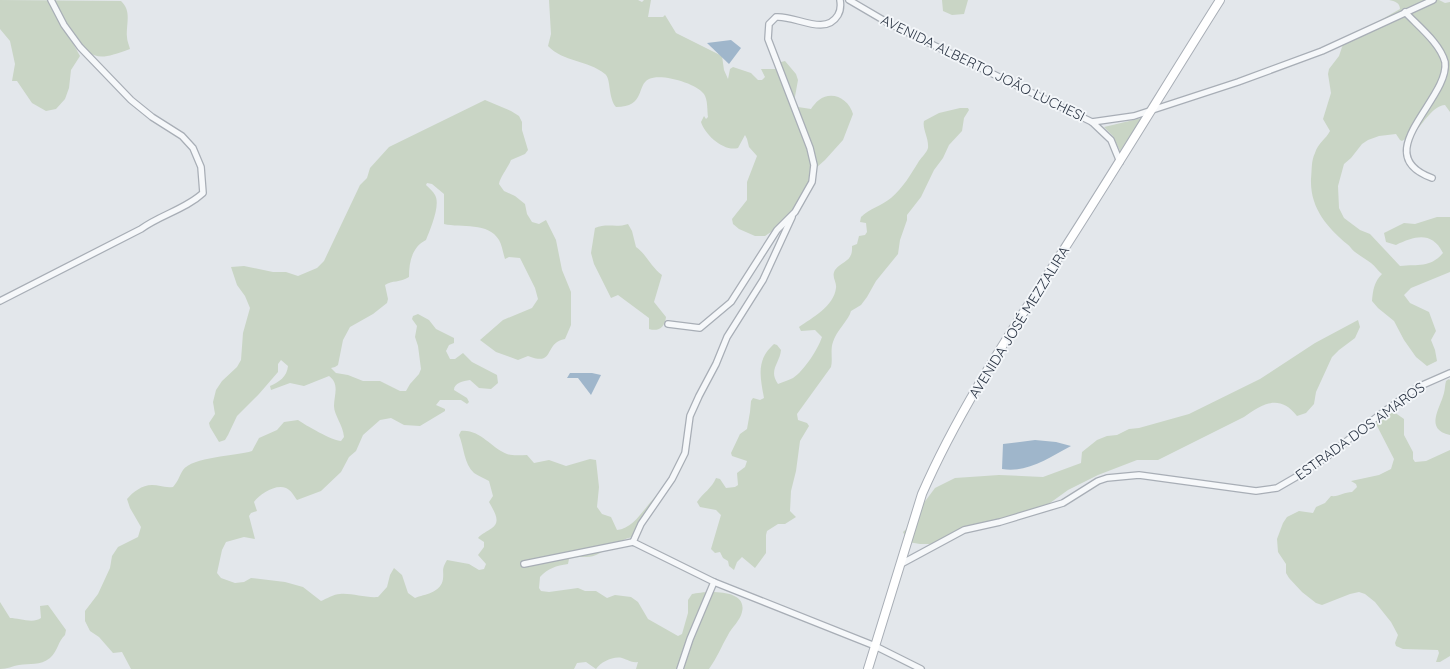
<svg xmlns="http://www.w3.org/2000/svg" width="1450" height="669" viewBox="0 0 1450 669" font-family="Quicksand,sans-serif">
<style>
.green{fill:#c9d5c5}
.water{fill:#9fb6cb}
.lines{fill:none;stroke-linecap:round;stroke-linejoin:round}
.street-casing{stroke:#a8aeb6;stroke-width:8}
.secondary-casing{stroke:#a8aeb6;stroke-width:10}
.street{stroke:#f6f8fa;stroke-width:5.5}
.secondary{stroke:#fff;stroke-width:8}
.labels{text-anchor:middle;stroke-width:4;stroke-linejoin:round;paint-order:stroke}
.street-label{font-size:14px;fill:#2b3544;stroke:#f3f6f9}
</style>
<rect width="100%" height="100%" fill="#e3e7eb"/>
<g class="green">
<path d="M0,0L121,1C132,11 126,24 127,37C127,41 129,45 130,49C97,61 95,60 69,36L80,56L71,70L69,88L65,99L56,109L46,111L32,103L17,81H12L15,64L10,41L0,29Z"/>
<path d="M549,0H638L642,2L644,0H651L648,17H663L665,15L676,33L722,56L724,70L728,79L730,69L733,67L751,73L758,80H762L765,77L761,69H777L781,62L785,61L796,74L798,80L792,113L798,107L811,109C813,106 816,102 819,100C832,90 849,99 853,114L843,140L825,160L816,168L801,201L790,219L765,236H755L739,229L733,224L732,219L747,200V182L757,156L749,147L747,139L745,135L738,148C724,152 705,135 701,122L704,116L706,119L708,117C707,110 708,100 704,94C696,83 661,73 649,79C636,85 646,107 616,107C608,98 611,78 605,74C588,60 563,62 548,46L551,34Z"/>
<path d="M942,0H968L964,14L952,15L943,11Z"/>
<path d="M1389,0H1439L1445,3L1450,2V112L1445,105C1433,106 1423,123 1416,131C1412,135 1407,138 1402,141L1400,140L1396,134L1379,136L1368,140L1362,144L1351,158L1344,164L1338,186L1339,208L1344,218L1360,230L1370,234L1400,266C1419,264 1430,268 1443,253C1432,231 1415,236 1396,245L1386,242L1384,233L1404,223L1415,224L1437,217H1450V272L1411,288L1404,295L1410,303L1429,312L1436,331L1431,340L1435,350L1437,361L1427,366L1416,357L1404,340L1394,321L1378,308L1372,301C1373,290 1374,282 1382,274C1378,271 1375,266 1371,263C1366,259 1360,256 1355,252C1352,250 1350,246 1347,244C1327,227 1310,208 1311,179C1312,170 1311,161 1315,153C1318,143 1326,139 1330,131L1323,119L1331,93L1328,74L1329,69L1339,56L1344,41L1400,9C1400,3 1395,1 1389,0Z"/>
<path d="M485,100L511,111L519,116L522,122V130L528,150L525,154L511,160C508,168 500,177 499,184L504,191L515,196L525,204L527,214L532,222L539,224L546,220L556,240L562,270L571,292V325L565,339C543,343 556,367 528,356L518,360L496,352L480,340L503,320L532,308L538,299L535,288L520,258L509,257L505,259C503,253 502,245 499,240C489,222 461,228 444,224V194L432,184L427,183L426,185C429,188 433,191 435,195C441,205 430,230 426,240C412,247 409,262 409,277C400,283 392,280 385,285L388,299L387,303L373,314L350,327L343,340L338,365L335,367L331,368L336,373L348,375L363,381H380L400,391H406L410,384L419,374L421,369L418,346L415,337L417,326L412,319L413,316L418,314L429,320L436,329L454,338V343L449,345L446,351L450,359H455L463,353L472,362L497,375L498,383L491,389L479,388L470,380C463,381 454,383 454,390L467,398L469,402L467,404L461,400H440L436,405L445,409V411L420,426L404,425L391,418L380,420L363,435L356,451L349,457L341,472L321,491L297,500C294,496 291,490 286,488C275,484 260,494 254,502L257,511L251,513L249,516L255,539L244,537L226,542L222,550L217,573L221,578L235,583L244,582L251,578L285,582L303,587L321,601C326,599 334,594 340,594C352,593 365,598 378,597L387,587L390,575L394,568L402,575L408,593L415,598C425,594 441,593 443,579C444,570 441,570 447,560L469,564L479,570L484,569L486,564L478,555L484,547V542L478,538C482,533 487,532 492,528C502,521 493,510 489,502L493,496L489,481C484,478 478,476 474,473C464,464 464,447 459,435L461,431C480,429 491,448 507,454C513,456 521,455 527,455L534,463L549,460L566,466L590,459L596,460L599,487L597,507L602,514L611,517L617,530C637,528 647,501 662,491L632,537C618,540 609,549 596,555C587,559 578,555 569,559L568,564C556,566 548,568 540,577L539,588L541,591L549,592L578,588L585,591H596L607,598L615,595L631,597L638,602L648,619L678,636L682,634L688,613V600L692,594C705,591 748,588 742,612C740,621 732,627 728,635C721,647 717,658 709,669H636L638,662C631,663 629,660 622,658C613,656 601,662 596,669L586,662L577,663L574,669H131L122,652L113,653L99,637L90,631L85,621V611L98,594L110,568L112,556L118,547L138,537L141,527L130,508L127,499C133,492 142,485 152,485C159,485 164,488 173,487C179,480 179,476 183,470C192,457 236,456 252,451L259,438L277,430L284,422L298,420C305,425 333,441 341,441L344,437C343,425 334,415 334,406C334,395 340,384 329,376L304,386L290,383L271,390L270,386C279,382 287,377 288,366L281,360L278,364V372L259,394L237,416L228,435L225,440L219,442L210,427L209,423L215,414L213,402L216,390L222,381L237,367L241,360L243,333L250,308L245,296L237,285L231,267L244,266L273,272H286L298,276L317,268L324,261L360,185L367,178L370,168L389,147Z"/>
<path d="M960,108H968L969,110L964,118L962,131L949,145L943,158L934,170L921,197L907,215V220L900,240L898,254L876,281L867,297L861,305L851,311C849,320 836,331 833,342C830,350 833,359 831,367L797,414L798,420L807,423L809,426L800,441L796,471L791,491L790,511L796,517L785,524H778L767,531L766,535V553L755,568L742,557L737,562L734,570L729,566L728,561L723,558L720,552L715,553L711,549L721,515L716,510L700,507L697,502C703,493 712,488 716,478L720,479L726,488L735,487L738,485L737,473L745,467L747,461L732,456L731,453L740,434L747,429L750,412L751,401L753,398L760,400L764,398C760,376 756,360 774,344L777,345L781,350C780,363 768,370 778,384C783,382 789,380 793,378C804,371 818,349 822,337L815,330L801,331L799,327C812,318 834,306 836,288C837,282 831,277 835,270C843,260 853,262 852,246L857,244L859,236L865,235L867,232L866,223L860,222L861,217C869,209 881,206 891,198C903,188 911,174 919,161C922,157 927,152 928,148C929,138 922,129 924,121L939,113Z"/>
<path d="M1142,118L1120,151L1113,136L1104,127Z"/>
<path d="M628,224L632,231L636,247C647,255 651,267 662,275L654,302L666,317C665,327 659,332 649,329V318L618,295L611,298L594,264L591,253L595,228C606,223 617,228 628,224Z"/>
<path d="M1358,320L1360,327L1355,338L1339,350L1332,357L1316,392L1314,404L1306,413L1297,416C1280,394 1263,403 1244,417L1158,460H1137L1098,475L1068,490L1050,503L1020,518L970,526L941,540L930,544H920L908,542L903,532L912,524L923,504L935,488L955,478L999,475L1043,477L1081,463L1082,452L1097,440L1107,436L1117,435L1129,429L1139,428L1189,414L1260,379L1315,343Z"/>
<path d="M1449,379L1450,380V435C1424,429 1440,409 1444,393C1445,389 1445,385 1446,381Z"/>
<path d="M1394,412L1404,419V435L1413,452V459L1415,462L1426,461L1450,450V656L1440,662H1436L1439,653L1438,650L1403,649L1396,646L1395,643L1398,635L1391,622L1375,602L1365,594L1359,592L1350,594L1322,605L1316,603L1302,592L1289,578L1286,573V564L1278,552L1277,539L1283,523L1287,517L1299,511L1313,513L1316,507L1325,503L1331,496C1339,497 1344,492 1352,492L1357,487L1356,484L1351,481L1379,475L1391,469L1394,459L1375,422L1381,416Z"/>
<path d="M0,602L10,618C19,618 33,624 41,618L40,606L48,605L66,630L65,635C58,641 58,651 50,658C40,666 30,663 19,665C12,666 8,669 0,669Z"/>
</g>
<g class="water">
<path d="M731,40L741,48L729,64L707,43Z"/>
<path d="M570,373H592L601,375L591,395L578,378H567Z"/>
<path d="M1035,440L1056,442L1071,446C1048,458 1028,473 1002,469L1003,444Z"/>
</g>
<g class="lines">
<defs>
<g id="street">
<path d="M849,0L890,24L1092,122L1111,140L1120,162"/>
<path d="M1405,12C1418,26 1440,43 1445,62C1450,99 1366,154 1432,178"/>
<path d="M1092,122L1134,116L1238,82L1322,51L1433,0"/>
<path d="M0,301L141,229C160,215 186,209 203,193L201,167L193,148L182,136L152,117L131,100L80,47L64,25L51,0"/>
<path d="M668,324L700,328L731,302L777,230L795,212L812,182L814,165L810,148L768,39L769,24L776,17C795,15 825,37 838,15C841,10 841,6 840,0"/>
<path d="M633,542L641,524L672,479L685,453L690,416L699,396L716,364L727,337L763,280L792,217"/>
<path d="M633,542L714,582L875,646L921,669"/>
<path d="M524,564L633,542"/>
<path d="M901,564L964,530L1000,522L1063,503L1098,481L1107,478L1139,475L1256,491L1277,488L1296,477L1328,456L1378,416L1418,387L1450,373"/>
<path d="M680,669L690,639L714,582"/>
</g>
<path id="secondary" d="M868,669L922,494C959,409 1011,332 1061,254C1115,170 1167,84 1220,0"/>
</defs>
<use href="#street" class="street-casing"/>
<use href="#secondary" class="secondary-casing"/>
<use href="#street" class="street"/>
<use href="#secondary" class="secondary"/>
</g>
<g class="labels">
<g class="street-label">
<text transform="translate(983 68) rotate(26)" y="5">AVENIDA ALBERTO JOÃO LUCHESI</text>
<text transform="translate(1019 322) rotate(-58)" y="5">AVENIDA JOSÉ MEZZALIRA</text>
<text transform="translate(1360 431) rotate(-36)" y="5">ESTRADA DOS AMAROS</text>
</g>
</g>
</svg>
